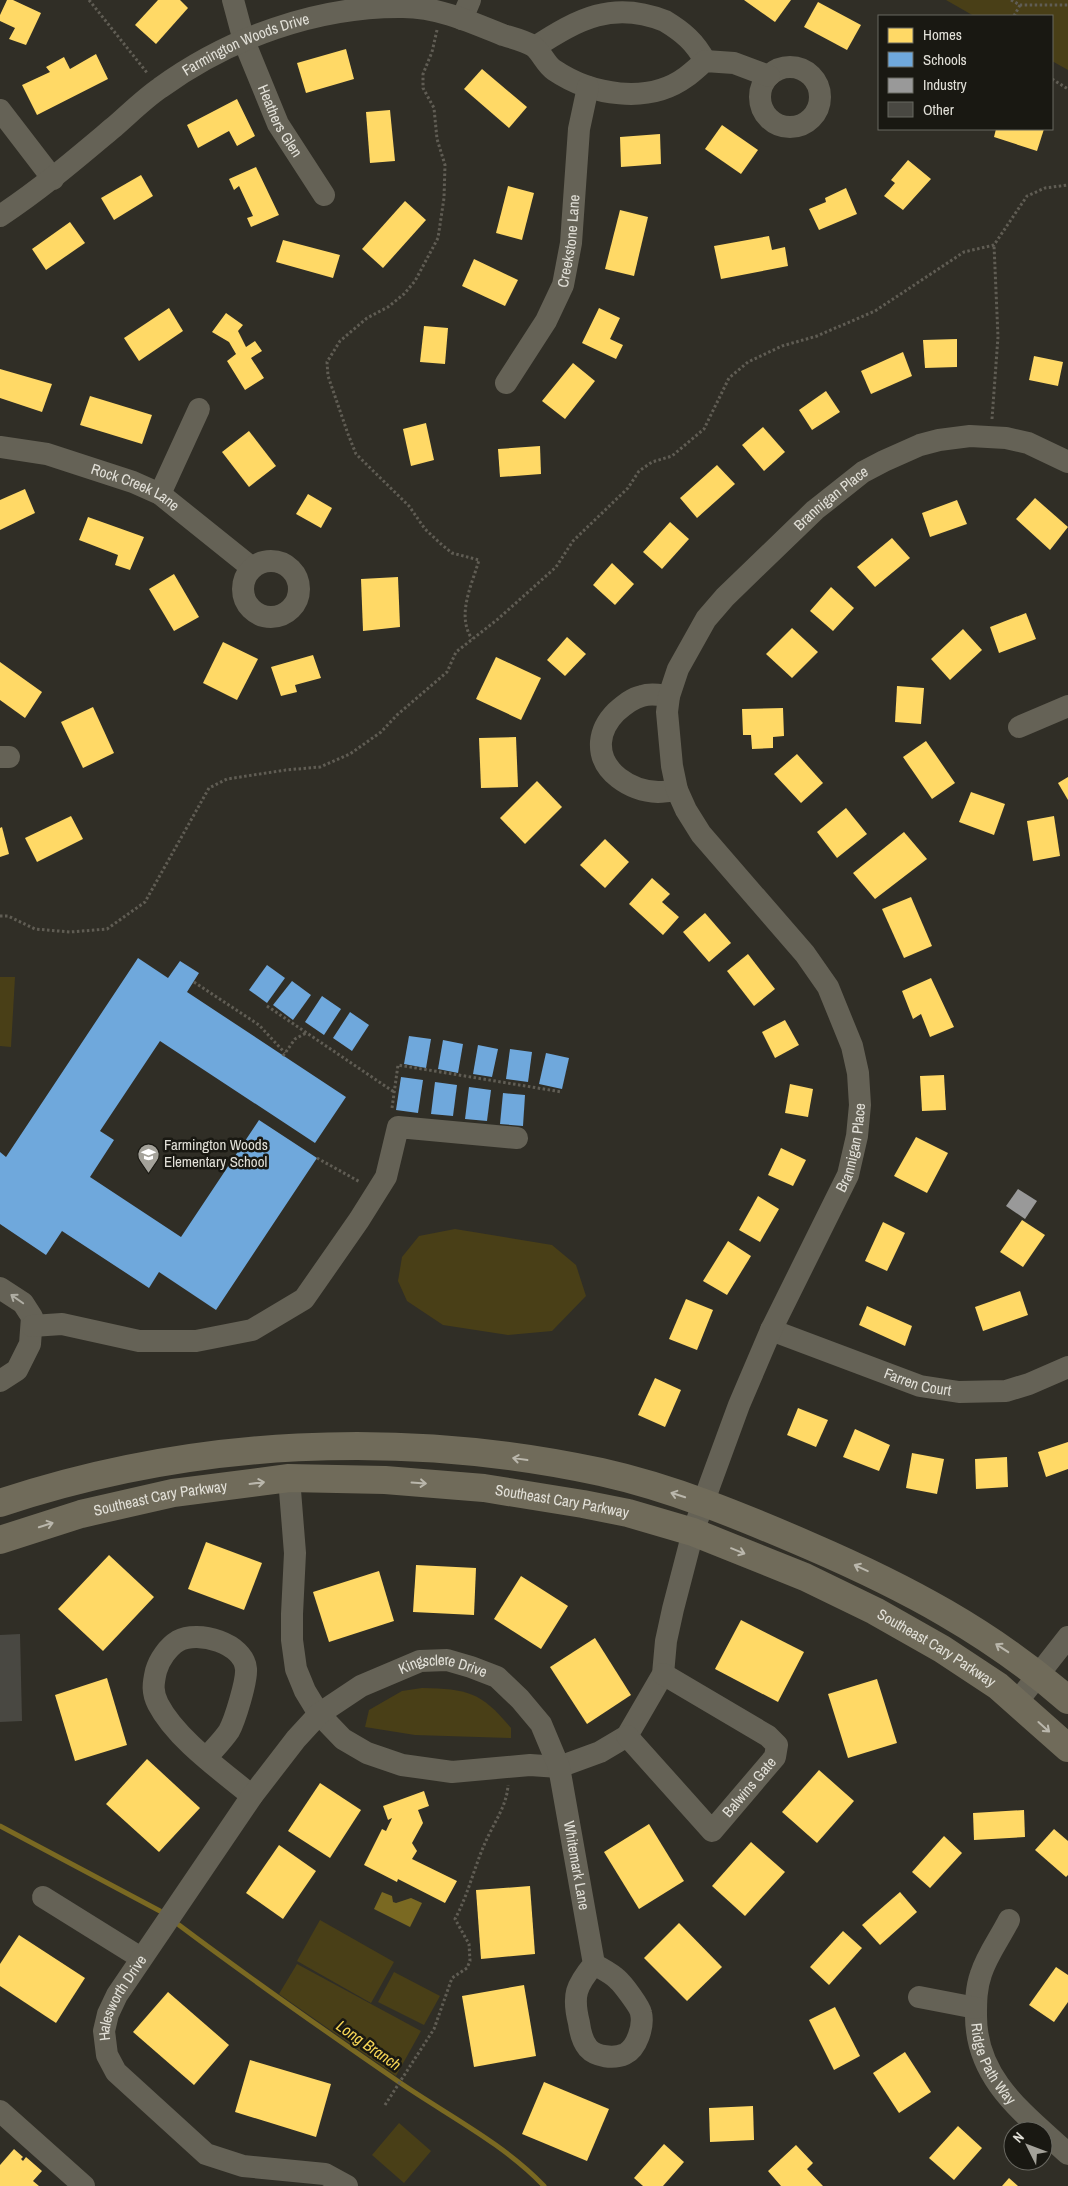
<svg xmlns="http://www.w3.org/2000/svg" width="1068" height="2186" viewBox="0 0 1068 2186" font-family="'Archivo Narrow',sans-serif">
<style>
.green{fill:#493f17}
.water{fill:#7a6922}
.homes{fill:#ffd966}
.schools{fill:#6fa8dc}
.industry{fill:#999}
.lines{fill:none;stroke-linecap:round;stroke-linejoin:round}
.stream{stroke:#7a6922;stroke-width:5}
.building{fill:#494842}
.path{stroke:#605d54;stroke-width:3;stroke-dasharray:2.5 2.5;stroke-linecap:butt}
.minor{stroke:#656256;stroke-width:22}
.major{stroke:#706b5a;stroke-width:28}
.oneway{stroke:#b0aea4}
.oneway2{stroke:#bab7ac}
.labels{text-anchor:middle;stroke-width:5;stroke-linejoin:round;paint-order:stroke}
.street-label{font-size:15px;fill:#e2e0d8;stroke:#191812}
.poi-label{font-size:15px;fill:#e2e0d8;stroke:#191812;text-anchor:start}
.water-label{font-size:16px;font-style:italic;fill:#f9d856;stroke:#191812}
</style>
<rect width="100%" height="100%" fill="#302e26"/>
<g class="green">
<path d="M946,0H1068V70L1052,61V16H974Z"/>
<path d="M0,977H15L11,1047L0,1046Z"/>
<path d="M455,1229L552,1245L576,1265L586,1296L552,1331L508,1335L443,1325L407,1301L398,1281L402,1257L419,1236Z"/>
<path d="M422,1688C468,1689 481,1692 511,1728V1738L415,1735L365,1727L369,1710L402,1691Z"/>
<path d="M320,1920L394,1962L371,2003L297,1961Z"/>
<path d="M297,1964L421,2031L396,2076L279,1994Z"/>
<path d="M394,1972L440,1996L424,2025L378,2002Z"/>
<path d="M399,2123L431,2151L404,2183L372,2155Z"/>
</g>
<path class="water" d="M382,1892L392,1896L393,1902L396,1903L411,1898L422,1903L410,1927L374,1909Z"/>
<g class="homes">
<path d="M7,0H13L41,13L26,45L9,39L15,28L0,21V15Z"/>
<path d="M158,0H180L188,8L156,44L135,25Z"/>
<path d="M744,0H791L775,22Z"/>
<path d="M818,2L861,25L847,50L804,27Z"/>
<path d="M346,49L354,79L306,93L297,63Z"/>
<path d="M96,54L108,79L37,115L22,85L50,72L46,67L64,57L70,69Z"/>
<path d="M482,69L527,107L509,128L464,89Z"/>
<path d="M237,99L255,136L237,146L229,131L198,148L187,125Z"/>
<path d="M390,110L395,161L370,163L366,112Z"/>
<path d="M722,125L758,150L741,174L705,149Z"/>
<path d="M996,129H1044L1037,151L994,137Z"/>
<path d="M660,134L661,164L621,167L620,137Z"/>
<path d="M908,160L931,179L903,210L884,196L895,183L891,180Z"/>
<path d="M256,167L279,215L251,227L247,218L253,216L239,186L234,190L229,179Z"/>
<path d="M141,175L153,196L114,220L101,198Z"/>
<path d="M508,186L534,193L522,240L496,233Z"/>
<path d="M846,188L857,214L819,230L809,209L826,202L825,198Z"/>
<path d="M405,201L426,220L383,268L362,249Z"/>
<path d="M620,210L648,217L634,276L605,269Z"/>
<path d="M70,222L85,243L46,270L32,249Z"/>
<path d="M769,236L772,250L785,247L788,266L721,279L714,246Z"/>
<path d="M283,240L340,255L333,278L276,262Z"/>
<path d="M474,259L518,280L505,306L462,286Z"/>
<path d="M169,308L183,331L139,361L124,338Z"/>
<path d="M599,308L620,318L610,339L623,345L616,359L582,343Z"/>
<path d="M226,313L243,325L238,331L246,347L255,341L262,351L251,358L264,378L245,390L227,361L236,354L229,342L212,332Z"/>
<path d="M424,326L448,328L445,364L420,362Z"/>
<path d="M957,339V367L925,368L923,340Z"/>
<path d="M903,352L912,376L871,394L861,371Z"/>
<path d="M1034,356L1063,362L1058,386L1029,380Z"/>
<path d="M573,363L595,381L565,419L542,401Z"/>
<path d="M0,369L52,384L42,412L0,398Z"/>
<path d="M826,391L840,412L812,430L799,410Z"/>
<path d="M90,396L152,415L142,444L80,425Z"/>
<path d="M426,423L434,460L411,466L403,429Z"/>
<path d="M763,427L785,452L764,471L742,445Z"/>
<path d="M249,431L276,466L249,487L222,452Z"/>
<path d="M540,446L541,474L500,477L498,449Z"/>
<path d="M717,465L735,484L697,518L680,498Z"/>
<path d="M25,489L35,513L0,530V500Z"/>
<path d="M308,494L332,508L321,528L296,514Z"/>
<path d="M1035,498L1068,527L1050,550L1016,519Z"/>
<path d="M957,500L967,524L930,537L922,513Z"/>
<path d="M88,517L144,537L130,570L115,565L118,555L79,540Z"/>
<path d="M670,522L689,539L662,569L643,552Z"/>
<path d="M892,538L910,558L875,587L857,567Z"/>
<path d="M612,563L634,584L615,605L593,585Z"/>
<path d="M174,574L199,617L174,631L149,589Z"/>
<path d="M398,577L400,627L363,631L361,579Z"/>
<path d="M831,587L854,608L833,631L810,611Z"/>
<path d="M1026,613L1036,639L999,653L990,627Z"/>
<path d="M792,628L818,652L792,678L766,654Z"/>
<path d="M963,629L982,650L950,680L931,659Z"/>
<path d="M567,637L586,654L565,676L547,660Z"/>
<path d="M223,642L258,659L237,700L203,683Z"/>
<path d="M313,655L321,678L295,685L297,692L281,696L271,667Z"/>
<path d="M496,657L541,678L521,720L476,699Z"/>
<path d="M0,662L42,692L25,718L0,700Z"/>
<path d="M897,686L924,688L921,724L895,722Z"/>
<path d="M93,707L114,753L83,768L61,722Z"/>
<path d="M783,708L784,736L773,737V748L752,749L751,735H743L742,709Z"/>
<path d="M516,737L518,787L481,788L479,738Z"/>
<path d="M926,741L955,783L932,799L903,757Z"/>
<path d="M797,754L823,783L801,803L774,774Z"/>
<path d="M1068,777V800L1058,783Z"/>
<path d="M537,781L562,807L525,844L500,818Z"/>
<path d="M971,792L1005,804L994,835L959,822Z"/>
<path d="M846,808L867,834L837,858L817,832Z"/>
<path d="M71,816L83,839L37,862L25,838Z"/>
<path d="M1054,816L1060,856L1033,861L1027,821Z"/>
<path d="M2,827L9,854L0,857V828Z"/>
<path d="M904,832L927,859L875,899L853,873Z"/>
<path d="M605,839L629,862L605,888L580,865Z"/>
<path d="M652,878L670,894L662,902L679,917L663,935L629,904Z"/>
<path d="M911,897L932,946L904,958L882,909Z"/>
<path d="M705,913L731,943L709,962L683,932Z"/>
<path d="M748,954L775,989L754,1006L727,971Z"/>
<path d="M931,978L954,1027L930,1037L921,1014L913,1019L902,991Z"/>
<path d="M785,1020L799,1045L775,1058L762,1032Z"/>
<path d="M944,1075L946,1110L922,1111L920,1076Z"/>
<path d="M790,1084L813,1089L808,1117L785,1113Z"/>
<path d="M916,1137L948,1153L927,1193L894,1176Z"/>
<path d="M781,1148L806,1160L793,1186L768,1175Z"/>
<path d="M758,1196L779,1209L760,1242L739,1230Z"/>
<path d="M1022,1220L1045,1235L1023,1267L1000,1252Z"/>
<path d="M883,1222L905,1233L887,1271L865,1261Z"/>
<path d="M728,1241L751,1256L727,1295L703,1281Z"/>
<path d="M1020,1291L1028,1315L983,1331L975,1307Z"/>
<path d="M686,1299L713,1310L697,1350L669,1339Z"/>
<path d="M867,1306L912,1326L905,1346L859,1325Z"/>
<path d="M655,1378L681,1390L665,1427L638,1415Z"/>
<path d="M798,1408L828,1420L816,1447L787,1435Z"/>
<path d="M855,1429L890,1445L879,1471L843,1457Z"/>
<path d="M1068,1442V1469L1046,1477L1038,1452Z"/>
<path d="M912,1453L944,1459L937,1494L906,1488Z"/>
<path d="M1007,1457L1008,1487L976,1489L975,1459Z"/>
<path d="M206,1542L262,1563L244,1610L188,1589Z"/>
<path d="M109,1555L154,1597L103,1651L58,1609Z"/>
<path d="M416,1565L476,1568L474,1615L413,1612Z"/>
<path d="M379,1571L394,1621L329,1642L313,1592Z"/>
<path d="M521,1576L568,1606L541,1649L494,1619Z"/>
<path d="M741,1620L804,1652L778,1702L715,1669Z"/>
<path d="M595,1638L631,1695L587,1724L550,1667Z"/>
<path d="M107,1678L127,1745L75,1761L55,1695Z"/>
<path d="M877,1679L897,1743L848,1758L828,1694Z"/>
<path d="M147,1759L200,1808L159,1852L106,1804Z"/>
<path d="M819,1770L854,1801L817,1843L782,1812Z"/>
<path d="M320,1783L361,1810L330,1858L288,1831Z"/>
<path d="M424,1791L429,1806L418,1810L423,1823L412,1843L417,1851L412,1859L457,1881L445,1903L398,1879L397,1882L364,1865L382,1829L386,1831L392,1818L388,1820L383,1806Z"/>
<path d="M1024,1810L1025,1837L974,1840L973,1813Z"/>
<path d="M649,1824L684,1881L639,1909L604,1852Z"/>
<path d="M1054,1829L1068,1841V1875L1066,1877L1035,1850Z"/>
<path d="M944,1836L962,1853L930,1888L912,1872Z"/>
<path d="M751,1842L785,1872L745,1916L712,1886Z"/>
<path d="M279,1845L316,1871L283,1919L246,1893Z"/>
<path d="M530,1886L535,1954L481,1959L476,1890Z"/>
<path d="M900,1892L917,1912L880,1945L862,1925Z"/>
<path d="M679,1923L722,1967L687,2001L644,1958Z"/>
<path d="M843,1931L862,1948L829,1985L810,1967Z"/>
<path d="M19,1935L85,1978L56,2023L0,1986V1964Z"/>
<path d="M1056,1967L1068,1975V2002L1054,2022L1029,2005Z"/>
<path d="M524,1985L536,2056L474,2067L462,1996Z"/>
<path d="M168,1992L229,2045L194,2085L133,2032Z"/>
<path d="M835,2007L860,2056L834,2070L809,2020Z"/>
<path d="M905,2052L931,2092L899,2113L873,2073Z"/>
<path d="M250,2060L331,2084L316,2137L235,2112Z"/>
<path d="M544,2082L609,2109L587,2161L522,2134Z"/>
<path d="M753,2106L754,2140L710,2142L709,2108Z"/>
<path d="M958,2126L982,2148L954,2180L929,2158Z"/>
<path d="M664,2144L684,2162L663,2186H643L634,2178Z"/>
<path d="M796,2145L813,2163L807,2169L823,2186H781L768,2171Z"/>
<path d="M14,2149L23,2157L21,2159L23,2161L26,2157L42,2171L33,2181L39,2186H0V2165Z"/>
<path d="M1009,2178L1018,2186H1002Z"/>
</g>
<g class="schools">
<path d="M138,958L168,978L180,961L199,973L187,992L346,1097L315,1143L160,1041L100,1131L114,1140L90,1177L181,1237L259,1120L317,1158L216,1310L159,1272L149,1288L62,1231L46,1255L0,1224V1152L6,1157Z"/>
<path d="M267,965L285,978L267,1003L249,990Z"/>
<path d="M292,981L311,995L293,1020L273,1005Z"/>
<path d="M322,996L341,1009L324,1035L305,1022Z"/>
<path d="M350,1012L369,1025L352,1051L333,1038Z"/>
<path d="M409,1036L431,1039L426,1068L404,1064Z"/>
<path d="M443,1040L463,1044L458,1073L438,1069Z"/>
<path d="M478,1045L498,1049L492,1077L473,1074Z"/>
<path d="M510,1049L532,1052L528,1082L506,1079Z"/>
<path d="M546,1053L569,1058L562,1089L539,1084Z"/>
<path d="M401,1077L423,1080L418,1113L396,1110Z"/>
<path d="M435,1082L457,1085L453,1116L431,1114Z"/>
<path d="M469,1087L491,1090L487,1121L465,1119Z"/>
<path d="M503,1093L525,1095L523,1126L500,1124Z"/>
</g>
<path class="industry" d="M1018,1189L1037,1201L1025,1219L1006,1206Z"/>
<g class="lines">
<g class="stream">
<path d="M0,1826L160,1911"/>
<path d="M179,1925C251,1979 325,2031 399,2082C447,2115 503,2143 544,2186"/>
</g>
</g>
<path class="building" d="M20,1634L22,1721L0,1722V1635Z"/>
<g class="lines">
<g class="path">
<path d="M89,0L148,74"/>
<path d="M1011,0L1020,5H1068"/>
<path d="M1014,16L1020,5"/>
<path d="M437,30L432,52L423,74V88L434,108L437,139L445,165L444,198L438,238L415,281L404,294L388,307L367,318L340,341L327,362L328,376L348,434L356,454L409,506L425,529L441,544L452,553L479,560C472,585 456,615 472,639"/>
<path d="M1052,79L1068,89"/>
<path d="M992,419L998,337L994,245"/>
<path d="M0,916H8L35,929L70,932L107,929L145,902L209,788L227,779L286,770L320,767L350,754L381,732L397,715L447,672L456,652L498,619L556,567L573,541L628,488L639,471L652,462L672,456L704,429L729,378L748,362L782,346L817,336L875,311L964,252L994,245L1027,196L1045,188L1068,185"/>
<path d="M194,982L259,1025L285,1053"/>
<path d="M267,1006L394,1092"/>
<path d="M283,1056L295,1039L306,1033"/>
<path d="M392,1108L398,1065L562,1092"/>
<path d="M317,1158L360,1182"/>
<path d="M385,2105L434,2029L452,1978L467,1968L470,1961L469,1944L455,1919C468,1895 474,1868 485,1843C493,1824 507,1806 508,1785"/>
</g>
<g class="minor">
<path id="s1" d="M233,0L244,41L278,124L324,195"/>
<path d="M462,19L470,0"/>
<path d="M535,47C578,19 613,0 665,21C683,32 695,42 705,61"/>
<circle cx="790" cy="97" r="30"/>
<path d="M0,110L53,179"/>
<path id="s2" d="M0,216C41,189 77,158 114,127C129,114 144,99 160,88C229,38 317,6 403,7C438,7 471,22 503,35C513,38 525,41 533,46C541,51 545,64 554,70C591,95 648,105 686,77C693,72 699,66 705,61L734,63L769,76"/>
<path id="s3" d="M506,383L546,321L563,285L571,243L579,129L588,87"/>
<path id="s4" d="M0,447L47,454L133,482L160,494L252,568"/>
<path d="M160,494L199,409"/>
<circle cx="271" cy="589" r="28"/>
<path d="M669,696C660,695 650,693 642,696C632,698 624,705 616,712C608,720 602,730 601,742C599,772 631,791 658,792C665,792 671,791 677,790"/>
<path d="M1019,727L1068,706"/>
<path d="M0,757H9"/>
<path d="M0,1288L23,1303L32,1317L30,1344L17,1370L0,1381"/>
<path d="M32,1326L62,1324L139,1341H196L252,1330L304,1299L359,1220L386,1177L398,1127L517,1138"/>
<path id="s5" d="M771,1330L920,1386L959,1392L1006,1391L1029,1384L1068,1367"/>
<path id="s6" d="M289,1478L295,1553L292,1614V1640L296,1669L305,1691L319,1714L343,1739L367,1753L402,1765L452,1772L530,1765L559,1767L600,1752L627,1736L663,1674L666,1641L673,1609L693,1532L710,1484L739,1405L771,1330L848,1175L857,1136L860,1105L858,1073L852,1046L828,987L805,954L701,834L686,810L677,790L672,766L667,712L669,696L678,669L706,619L725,597L815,510L863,472L884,461L920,445L939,440L970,436L1006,438L1028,443L1068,462"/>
<path d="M1017,1702L1068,1637"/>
<path id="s7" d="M627,1736L712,1831L775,1757L777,1745L768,1736L663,1674"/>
<path d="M207,1757C214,1749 223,1740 229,1731C235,1720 247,1681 246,1669C244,1643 198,1630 178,1641C168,1647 159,1660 156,1671C153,1684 152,1692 158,1704C176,1739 222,1771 252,1796"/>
<path d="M43,1897L141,1958"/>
<path id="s8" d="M1009,1920C1000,1938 987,1955 981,1974C976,1988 976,2002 976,2016C976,2080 1025,2114 1068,2154"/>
<path d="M919,1997L976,2008"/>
<path d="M0,2111L84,2186"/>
<path id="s9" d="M347,2186L325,2174L243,2166L206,2154L116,2072L107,2055L104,2031L108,2014L117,1995L252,1796L296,1739L319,1714L361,1686L420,1661L447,1660L471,1667L497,1677L520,1699L541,1724L559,1767L594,1964C576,1986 572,1995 579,2023C580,2031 583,2042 588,2048C596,2057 614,2059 625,2054C637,2048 644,2026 641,2013C640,2007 623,1984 617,1979C611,1973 602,1969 594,1964"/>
</g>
<g class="major">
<path d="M0,1503C193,1439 402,1429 601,1472C673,1488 743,1517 810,1546C905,1587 990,1632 1068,1700"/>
<path id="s10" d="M0,1540L81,1514L173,1493L289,1478L385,1480L484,1488L583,1504L628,1513L693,1532L805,1577L875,1611L942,1649L998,1686L1068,1748"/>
</g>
</g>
<defs><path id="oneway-shaft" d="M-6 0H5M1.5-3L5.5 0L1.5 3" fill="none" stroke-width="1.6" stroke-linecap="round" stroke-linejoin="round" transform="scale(1.25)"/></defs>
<use class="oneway" href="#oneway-shaft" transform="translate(17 1299) rotate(-145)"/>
<g class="oneway2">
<use href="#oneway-shaft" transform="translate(520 1459) rotate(-172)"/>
<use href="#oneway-shaft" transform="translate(257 1483) rotate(-7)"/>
<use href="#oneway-shaft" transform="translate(419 1483) rotate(4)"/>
<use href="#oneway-shaft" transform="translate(678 1495) rotate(-162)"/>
<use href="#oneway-shaft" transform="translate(46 1525) rotate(-18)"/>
<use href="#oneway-shaft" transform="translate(738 1551) rotate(22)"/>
<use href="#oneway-shaft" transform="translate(861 1568) rotate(-155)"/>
<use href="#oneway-shaft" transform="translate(1002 1648) rotate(-147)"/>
<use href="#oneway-shaft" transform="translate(1044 1727) rotate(42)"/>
</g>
<defs>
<symbol id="school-pin" viewBox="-11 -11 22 30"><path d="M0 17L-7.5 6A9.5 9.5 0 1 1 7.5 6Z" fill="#a4a29a" stroke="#191812"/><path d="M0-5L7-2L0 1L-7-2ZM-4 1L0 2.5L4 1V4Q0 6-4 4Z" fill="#fff"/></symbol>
</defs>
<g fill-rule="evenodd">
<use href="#school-pin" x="136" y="1142" width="25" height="34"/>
</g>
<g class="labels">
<g class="street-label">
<text dy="5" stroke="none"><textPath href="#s2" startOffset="302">Farmington Woods Drive</textPath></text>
<text dy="5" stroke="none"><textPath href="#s1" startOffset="130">Heathers Glen</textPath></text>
<text dy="5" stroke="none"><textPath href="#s3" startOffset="158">Creekstone Lane</textPath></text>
<text dy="5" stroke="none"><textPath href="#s4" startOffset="142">Rock Creek Lane</textPath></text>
<text dy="5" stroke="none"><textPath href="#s6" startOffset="1980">Brannigan Place</textPath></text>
<text dy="5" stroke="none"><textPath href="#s6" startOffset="1209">Brannigan Place</textPath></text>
<text dy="5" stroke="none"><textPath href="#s5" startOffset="156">Farren Court</textPath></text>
<text dy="5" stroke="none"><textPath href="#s10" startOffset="166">Southeast Cary Parkway</textPath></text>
<text dy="5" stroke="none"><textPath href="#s10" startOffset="571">Southeast Cary Parkway</textPath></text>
<text dy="5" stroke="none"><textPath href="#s10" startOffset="976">Southeast Cary Parkway</textPath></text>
<text dy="5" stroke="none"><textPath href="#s9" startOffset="834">Kingsclere Drive</textPath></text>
<text dy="5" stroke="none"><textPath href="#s7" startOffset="185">Balwins Gate</textPath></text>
<text dy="5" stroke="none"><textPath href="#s9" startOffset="1102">Whitemark Lane</textPath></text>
<text dy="5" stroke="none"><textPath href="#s9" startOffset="349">Halesworth Drive</textPath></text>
<text dy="5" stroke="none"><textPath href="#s8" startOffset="155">Ridge Path Way</textPath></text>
</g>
<g class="poi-label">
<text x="164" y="1150">Farmington Woods<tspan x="164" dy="17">Elementary School</tspan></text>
</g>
<g class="water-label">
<text transform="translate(369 2045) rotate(35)" y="6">Long Branch</text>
</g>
</g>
<rect x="878" y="15" width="175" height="115" fill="#191812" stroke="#696861"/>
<rect x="888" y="28" width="25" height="15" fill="#ffd966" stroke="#696861"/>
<text x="923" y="40" font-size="15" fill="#e2e0d8">Homes</text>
<rect x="888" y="52" width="25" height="15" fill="#6fa8dc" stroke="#696861"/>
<text x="923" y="65" font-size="15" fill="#e2e0d8">Schools</text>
<rect x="888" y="78" width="25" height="15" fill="#999999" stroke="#696861"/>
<text x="923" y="90" font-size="15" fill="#e2e0d8">Industry</text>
<rect x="888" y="102" width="25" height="15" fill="#494842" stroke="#696861"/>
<text x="923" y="115" font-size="15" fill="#e2e0d8">Other</text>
<g transform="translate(1028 2146) rotate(312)"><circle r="24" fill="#191812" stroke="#696861"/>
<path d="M0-4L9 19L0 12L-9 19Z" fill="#a4a29a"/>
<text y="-8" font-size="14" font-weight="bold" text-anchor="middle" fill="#e2e0d8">N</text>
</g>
</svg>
